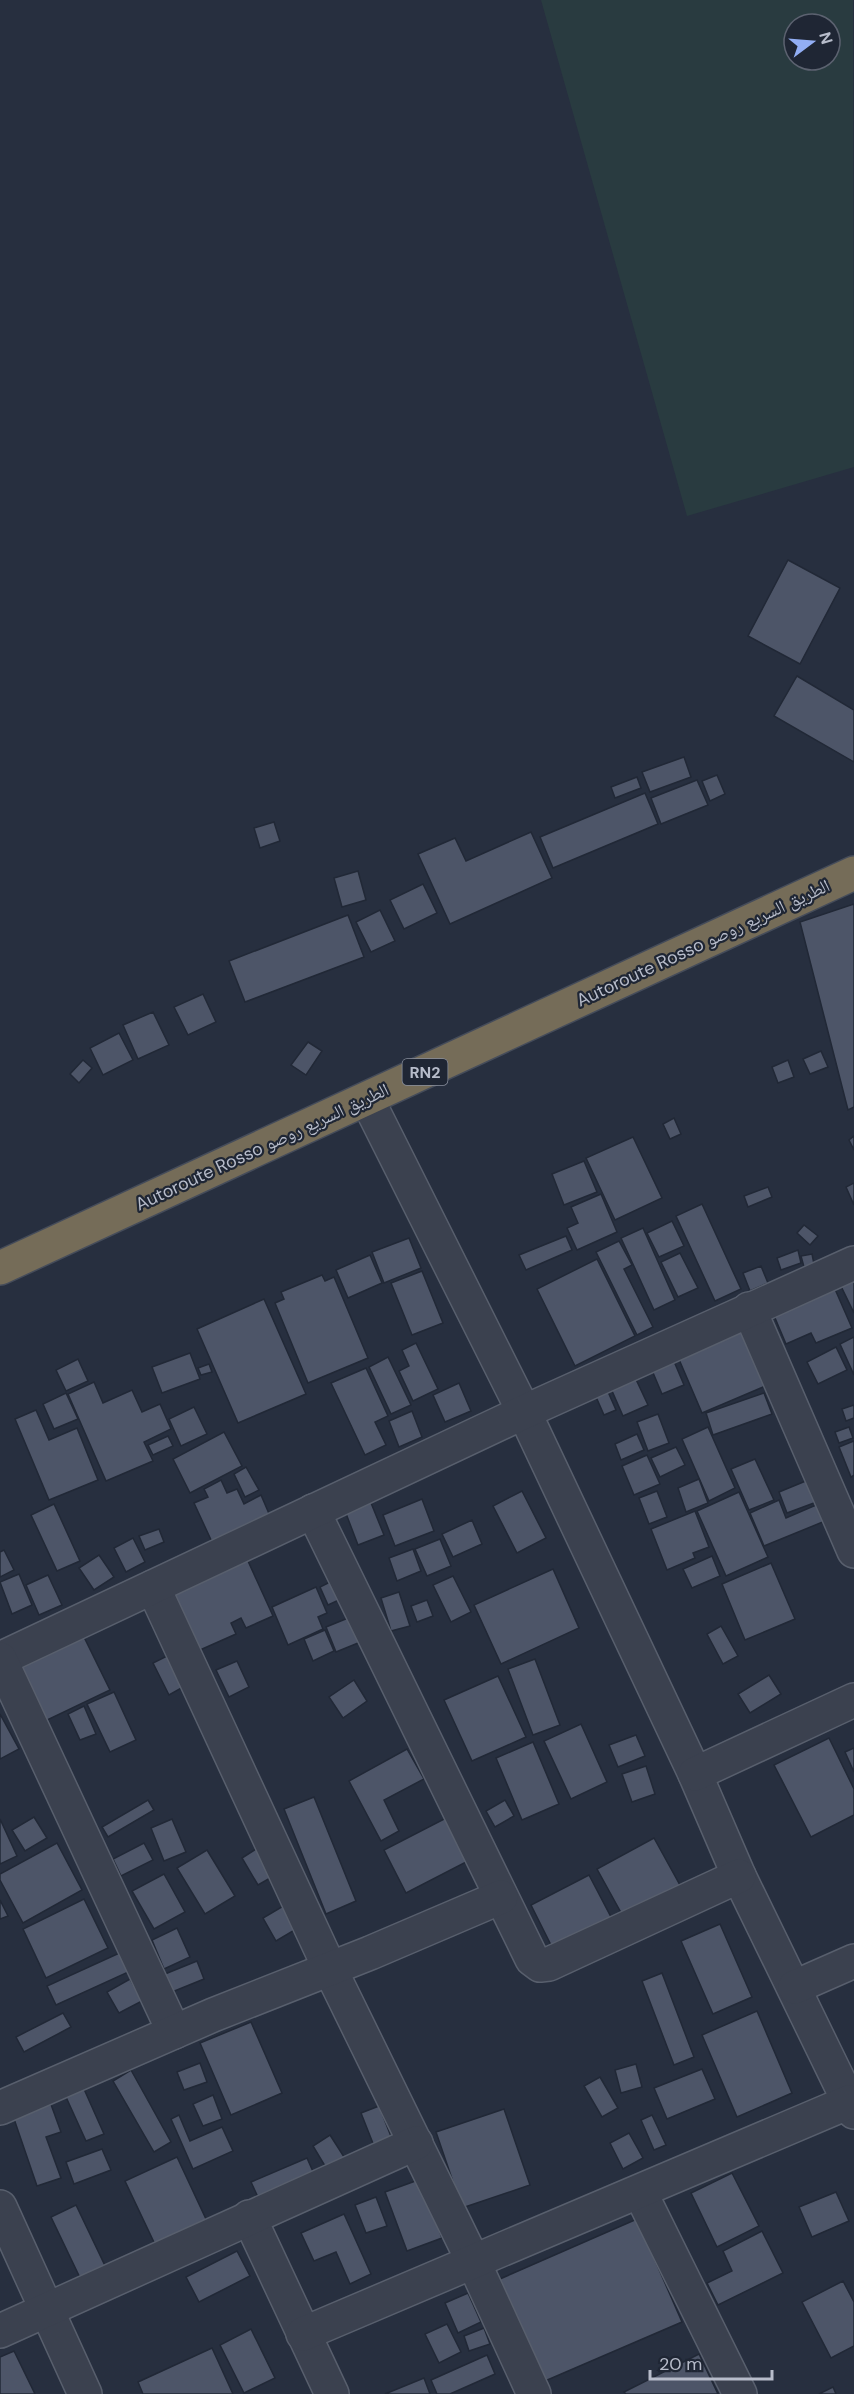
<svg xmlns="http://www.w3.org/2000/svg" width="854" height="2394" viewBox="0 0 854 2394" font-family="'DM Sans','Noto Naskh Arabic',sans-serif">
<style>
.green{fill:#293b40;fill-rule:evenodd}
.building{fill:#4d5568;stroke:#212836;stroke-width:1.5}
.lines{fill:none;stroke-linecap:round;stroke-linejoin:round}
.street-casing{stroke:#585f6d;stroke-width:36}
.highway-casing{stroke:#454c5a;stroke-width:36}
.street{stroke:#3b414f;stroke-width:33}
.highway{stroke:#756c58;stroke-width:33}
.labels{text-anchor:middle;stroke-width:4.5;stroke-linejoin:round;paint-order:stroke}
.shield{fill:#1f2634;stroke:#898f9d;stroke-width:1.5}
.shield-label{font-size:16px;font-weight:bold;fill:#b7bcca}
.street-label{font-size:18px;fill:#b7bcca;stroke:#1f2634}
</style>
<rect width="100%" height="100%" fill="#272f3f"/>
<path class="green" d="M541,0H853L854,467L687,516ZM794,24H830V60H794Z"/>
<g class="building">
<path d="M788,560L840,588L800,664L748,636Z"/>
<path d="M797,676L854,710V762L774,716Z"/>
<path d="M684,757L691,777L650,792L642,772Z"/>
<path d="M717,775L725,794L710,801L702,781Z"/>
<path d="M637,777L641,788L615,798L611,787Z"/>
<path d="M697,780L708,805L661,824L651,798Z"/>
<path d="M645,793L658,824L553,868L540,837Z"/>
<path d="M274,822L280,841L260,848L254,828Z"/>
<path d="M531,832L552,878L450,924L418,854L455,838L466,861Z"/>
<path d="M358,871L366,900L342,907L334,878Z"/>
<path d="M423,884L437,913L404,929L390,900Z"/>
<path d="M854,904V1107L848,1110L800,922Z"/>
<path d="M380,910L395,941L371,952L356,922Z"/>
<path d="M348,915L364,957L245,1002L229,961Z"/>
<path d="M203,994L216,1022L188,1035L174,1007Z"/>
<path d="M153,1012L169,1045L138,1059L123,1025Z"/>
<path d="M119,1033L133,1060L103,1075L90,1048Z"/>
<path d="M308,1042L322,1051L306,1075L291,1065Z"/>
<path d="M821,1051L828,1067L810,1074L803,1059Z"/>
<path d="M83,1060L92,1068L79,1083L70,1074Z"/>
<path d="M788,1060L794,1077L778,1083L772,1067Z"/>
<path d="M674,1118L681,1134L670,1139L663,1124Z"/>
<path d="M854,1136V1150L849,1140Z"/>
<path d="M633,1137L662,1198L615,1220L586,1158Z"/>
<path d="M584,1161L597,1192L564,1205L552,1174Z"/>
<path d="M854,1183V1205L846,1187Z"/>
<path d="M768,1187L772,1197L748,1207L744,1196Z"/>
<path d="M601,1194L617,1232L577,1250L567,1228L578,1223L571,1207Z"/>
<path d="M702,1204L741,1289L715,1301L676,1216Z"/>
<path d="M672,1221L684,1246L659,1257L647,1233Z"/>
<path d="M804,1225L818,1236L810,1245L797,1233Z"/>
<path d="M643,1228L675,1300L654,1310L621,1238Z"/>
<path d="M566,1236L572,1250L526,1270L519,1255Z"/>
<path d="M409,1238L421,1268L384,1283L372,1252Z"/>
<path d="M619,1241L632,1265L624,1269L653,1327L637,1335L596,1252Z"/>
<path d="M798,1250L801,1263L781,1270L777,1258Z"/>
<path d="M680,1253L698,1288L678,1297L661,1262Z"/>
<path d="M812,1254L814,1264L804,1267L801,1256Z"/>
<path d="M370,1255L382,1283L348,1298L336,1270Z"/>
<path d="M597,1259L635,1336L575,1366L537,1289Z"/>
<path d="M761,1266L768,1283L750,1291L743,1273Z"/>
<path d="M854,1270V1313L837,1278Z"/>
<path d="M422,1271L443,1323L412,1335L391,1283Z"/>
<path d="M322,1275L325,1281L334,1277L368,1358L308,1383L275,1303L284,1299L281,1292Z"/>
<path d="M831,1280L852,1328L816,1343L811,1333L786,1344L770,1306Z"/>
<path d="M264,1299L306,1394L238,1423L197,1329Z"/>
<path d="M747,1318L775,1382L702,1413L678,1357Z"/>
<path d="M854,1337V1375L840,1344Z"/>
<path d="M416,1343L438,1389L413,1401L399,1371L409,1366L402,1350Z"/>
<path d="M836,1347L847,1370L818,1384L807,1362Z"/>
<path d="M190,1353L200,1379L162,1393L152,1367Z"/>
<path d="M388,1357L411,1405L391,1414L369,1367Z"/>
<path d="M78,1359L88,1381L66,1391L56,1370Z"/>
<path d="M673,1359L684,1385L662,1394L651,1368Z"/>
<path d="M209,1364L212,1372L201,1375L198,1368Z"/>
<path d="M366,1368L388,1416L375,1422L386,1445L365,1455L331,1383Z"/>
<path d="M633,1373L648,1405L623,1416L609,1384Z"/>
<path d="M94,1382L103,1403L132,1390L142,1412L160,1404L171,1429L144,1442L153,1461L106,1481L68,1394Z"/>
<path d="M459,1383L471,1411L445,1422L433,1395Z"/>
<path d="M605,1385L616,1410L604,1415L593,1390Z"/>
<path d="M66,1393L78,1419L54,1429L43,1404Z"/>
<path d="M764,1393L772,1414L713,1435L706,1413Z"/>
<path d="M854,1405V1418L846,1421L842,1409Z"/>
<path d="M194,1407L207,1434L181,1446L169,1419Z"/>
<path d="M36,1410L49,1440L77,1428L98,1480L49,1500L15,1419Z"/>
<path d="M412,1411L422,1437L399,1447L389,1421Z"/>
<path d="M658,1414L669,1443L648,1451L637,1422Z"/>
<path d="M708,1427L735,1488L709,1501L682,1439Z"/>
<path d="M849,1427L853,1438L839,1443L835,1432Z"/>
<path d="M224,1432L242,1466L190,1493L173,1459Z"/>
<path d="M637,1434L644,1450L621,1460L615,1444Z"/>
<path d="M168,1436L173,1446L153,1455L148,1445Z"/>
<path d="M854,1441V1475L851,1477L839,1447Z"/>
<path d="M676,1447L685,1465L660,1477L651,1458Z"/>
<path d="M647,1455L660,1484L634,1495L622,1466Z"/>
<path d="M755,1459L774,1500L749,1510L731,1469Z"/>
<path d="M246,1467L259,1490L245,1497L234,1474Z"/>
<path d="M813,1478L822,1500L787,1513L779,1492Z"/>
<path d="M699,1479L708,1503L686,1512L678,1488Z"/>
<path d="M221,1480L227,1493L237,1489L244,1504L261,1495L270,1516L212,1542L194,1503L208,1497L204,1489Z"/>
<path d="M522,1491L546,1538L517,1553L493,1506Z"/>
<path d="M657,1491L667,1517L649,1524L639,1498Z"/>
<path d="M739,1492L768,1557L726,1576L697,1511Z"/>
<path d="M367,1493L384,1535L358,1545L342,1503Z"/>
<path d="M422,1499L434,1531L395,1546L383,1515Z"/>
<path d="M779,1500L786,1518L823,1502L830,1519L764,1546L750,1513Z"/>
<path d="M54,1504L80,1561L57,1571L31,1515Z"/>
<path d="M695,1511L709,1547L693,1553L695,1558L667,1570L651,1529Z"/>
<path d="M472,1520L482,1544L453,1557L442,1534Z"/>
<path d="M159,1529L164,1542L145,1550L139,1536Z"/>
<path d="M133,1538L145,1562L126,1572L114,1548Z"/>
<path d="M440,1539L451,1566L427,1576L415,1549Z"/>
<path d="M413,1549L421,1571L397,1581L389,1558Z"/>
<path d="M4,1550L14,1570L0,1577V1552Z"/>
<path d="M243,1550L273,1616L246,1628L241,1618L231,1623L236,1634L200,1650L170,1584Z"/>
<path d="M99,1555L114,1577L94,1590L79,1568Z"/>
<path d="M712,1556L720,1576L692,1588L683,1569Z"/>
<path d="M771,1563L795,1619L745,1640L722,1584Z"/>
<path d="M553,1569L579,1628L501,1664L474,1605Z"/>
<path d="M19,1574L32,1605L12,1614L0,1582Z"/>
<path d="M48,1575L62,1605L39,1615L26,1585Z"/>
<path d="M453,1576L471,1612L451,1622L433,1585Z"/>
<path d="M330,1582L339,1600L328,1605L320,1587Z"/>
<path d="M316,1587L327,1613L318,1617L323,1629L288,1645L272,1607Z"/>
<path d="M399,1592L410,1626L391,1631L381,1598Z"/>
<path d="M427,1600L433,1616L417,1622L411,1606Z"/>
<path d="M353,1616L363,1641L336,1652L326,1627Z"/>
<path d="M721,1626L738,1656L723,1664L707,1634Z"/>
<path d="M80,1629L110,1690L43,1722L14,1661Z"/>
<path d="M325,1630L334,1651L313,1661L304,1639Z"/>
<path d="M169,1655L185,1686L169,1695L153,1663Z"/>
<path d="M535,1659L560,1725L533,1735L508,1669Z"/>
<path d="M237,1661L249,1687L229,1697L216,1670Z"/>
<path d="M769,1675L781,1694L750,1713L738,1694Z"/>
<path d="M498,1676L526,1737L472,1761L444,1700Z"/>
<path d="M354,1680L367,1701L343,1718L329,1697Z"/>
<path d="M114,1692L136,1740L110,1752L87,1704Z"/>
<path d="M84,1706L96,1734L80,1740L68,1714Z"/>
<path d="M0,1714L19,1749L0,1759Z"/>
<path d="M581,1724L607,1782L571,1799L544,1741Z"/>
<path d="M636,1735L645,1756L618,1767L609,1745Z"/>
<path d="M829,1738L854,1789V1815L811,1837L774,1765Z"/>
<path d="M533,1742L559,1804L522,1820L496,1758Z"/>
<path d="M854,1748V1772L845,1752Z"/>
<path d="M407,1749L424,1779L384,1800L399,1831L381,1841L349,1781Z"/>
<path d="M646,1766L655,1794L632,1802L622,1774Z"/>
<path d="M314,1797L356,1901L326,1914L284,1809Z"/>
<path d="M148,1800L154,1810L108,1837L102,1827Z"/>
<path d="M505,1800L514,1816L495,1827L486,1811Z"/>
<path d="M34,1817L47,1838L25,1851L12,1830Z"/>
<path d="M448,1817L470,1860L406,1893L384,1850Z"/>
<path d="M0,1819L17,1856L0,1864Z"/>
<path d="M172,1819L186,1852L164,1861L151,1828Z"/>
<path d="M654,1838L681,1887L624,1918L597,1869Z"/>
<path d="M57,1843L82,1890L23,1923L0,1880V1874Z"/>
<path d="M144,1843L153,1860L121,1876L113,1859Z"/>
<path d="M256,1849L272,1877L258,1885L242,1858Z"/>
<path d="M207,1850L235,1896L205,1914L177,1868Z"/>
<path d="M164,1874L185,1912L154,1929L132,1891Z"/>
<path d="M589,1875L612,1919L553,1949L531,1905Z"/>
<path d="M84,1899L108,1948L46,1978L23,1929Z"/>
<path d="M0,1900L8,1916L0,1919Z"/>
<path d="M285,1905L298,1928L276,1941L263,1918Z"/>
<path d="M720,1924L752,1997L713,2014L681,1941Z"/>
<path d="M177,1928L190,1957L164,1969L152,1940Z"/>
<path d="M126,1950L135,1969L56,2005L47,1986Z"/>
<path d="M197,1961L204,1979L172,1992L165,1974Z"/>
<path d="M662,1973L694,2057L674,2065L642,1981Z"/>
<path d="M130,1979L142,2001L119,2013L107,1992Z"/>
<path d="M757,2011L792,2093L737,2117L702,2035Z"/>
<path d="M63,2013L71,2027L24,2052L16,2037Z"/>
<path d="M251,2022L282,2093L231,2115L200,2043Z"/>
<path d="M200,2063L207,2082L184,2090L177,2072Z"/>
<path d="M636,2064L642,2087L621,2093L615,2070Z"/>
<path d="M702,2069L715,2099L667,2119L654,2088Z"/>
<path d="M131,2070L171,2142L154,2152L113,2081Z"/>
<path d="M600,2077L618,2108L602,2117L584,2086Z"/>
<path d="M84,2089L104,2134L86,2141L66,2097Z"/>
<path d="M213,2095L222,2119L203,2126L193,2104Z"/>
<path d="M49,2099L61,2132L46,2137L61,2178L37,2186L12,2113Z"/>
<path d="M379,2106L394,2144L376,2151L361,2113Z"/>
<path d="M504,2109L530,2185L462,2208L436,2132Z"/>
<path d="M179,2115L190,2141L222,2127L233,2151L193,2169L171,2119Z"/>
<path d="M652,2115L666,2145L654,2150L641,2120Z"/>
<path d="M629,2133L643,2158L623,2169L610,2143Z"/>
<path d="M330,2135L346,2160L328,2171L313,2146Z"/>
<path d="M102,2149L111,2170L74,2184L66,2162Z"/>
<path d="M177,2157L212,2232L161,2257L125,2181Z"/>
<path d="M307,2158L318,2183L263,2208L251,2182Z"/>
<path d="M732,2173L759,2226L717,2247L691,2193Z"/>
<path d="M421,2179L442,2238L407,2251L385,2192Z"/>
<path d="M836,2192L849,2221L812,2237L799,2207Z"/>
<path d="M376,2197L387,2226L366,2233L355,2205Z"/>
<path d="M76,2205L108,2272L83,2284L51,2217Z"/>
<path d="M344,2214L371,2274L350,2284L336,2252L314,2261L301,2233Z"/>
<path d="M637,2219L682,2322L538,2384L493,2282Z"/>
<path d="M762,2231L783,2273L718,2305L707,2283L732,2271L723,2251Z"/>
<path d="M237,2251L250,2276L199,2302L186,2277Z"/>
<path d="M843,2281L854,2302V2346L831,2358L802,2302Z"/>
<path d="M468,2293L481,2322L458,2333L445,2303Z"/>
<path d="M447,2324L461,2352L439,2363L425,2334Z"/>
<path d="M484,2328L490,2344L469,2351L464,2336Z"/>
<path d="M251,2329L275,2378L244,2393L220,2345Z"/>
<path d="M212,2348L233,2394H143L138,2382Z"/>
<path d="M14,2351L35,2394H0V2357Z"/>
<path d="M699,2354L718,2394H626L624,2392Z"/>
<path d="M487,2355L495,2374L450,2394H437L431,2380Z"/>
<path d="M424,2378L430,2394H385Z"/>
<path d="M833,2387L836,2394H819Z"/>
</g>
<g class="lines">
<defs>
<g id="street">
<path d="M367,1099L524,1412L695,1774L739,1876L854,2112"/>
<path d="M749,1309L854,1551"/>
<path d="M313,1511L532,1959L540,1965L549,1964L739,1876"/>
<path d="M153,1587L330,1969L474,2263L534,2394"/>
<path d="M0,1659L524,1412L854,1263"/>
<path d="M0,1659L174,2032"/>
<path d="M695,1774L854,1700"/>
<path d="M795,1987L854,1961"/>
<path d="M0,2108L213,2015L370,1953L501,1897"/>
<path d="M640,2192L740,2394"/>
<path d="M0,2207L85,2394"/>
<path d="M249,2217L332,2394"/>
<path d="M0,2331L416,2143"/>
<path d="M303,2334L849,2102"/>
</g>
<path id="highway" d="M0,1268L854,873"/>
</defs>
<use href="#street" class="street-casing"/>
<use href="#highway" class="highway-casing"/>
<use href="#street" class="street"/>
<use href="#highway" class="highway"/>
</g>
<g class="labels">
<rect class="shield" x="402.5" y="1059" width="45" height="26" rx="4.5"/>
<g class="shield-label">
<text x="425" y="1078">RN2</text>
</g>
<g class="street-label">
<text transform="translate(703 943) rotate(-25)" y="6">Autoroute Rosso الطريق السريع روصو</text>
<text transform="translate(262 1147) rotate(-25)" y="6">Autoroute Rosso الطريق السريع روصو</text>
</g>
</g>
<g transform="translate(812 42) rotate(74)"><circle r="28" fill="#1f2634" stroke="#5c6270" stroke-width="1.5"/>
<path d="M0-4.5L10 22L0 15L-10 22Z" fill="#92aef4"/>
<text y="-9" font-size="16" font-weight="bold" text-anchor="middle" fill="#b7bcca">N</text>
</g>
<path d="M650 2370v9h122v-9" fill="none" stroke="#b7bcca" stroke-width="3"/>
<text x="659" y="2370" font-size="18" fill="#b7bcca" stroke="#1f2634" stroke-width="4.5" paint-order="stroke">20 m</text>
</svg>
